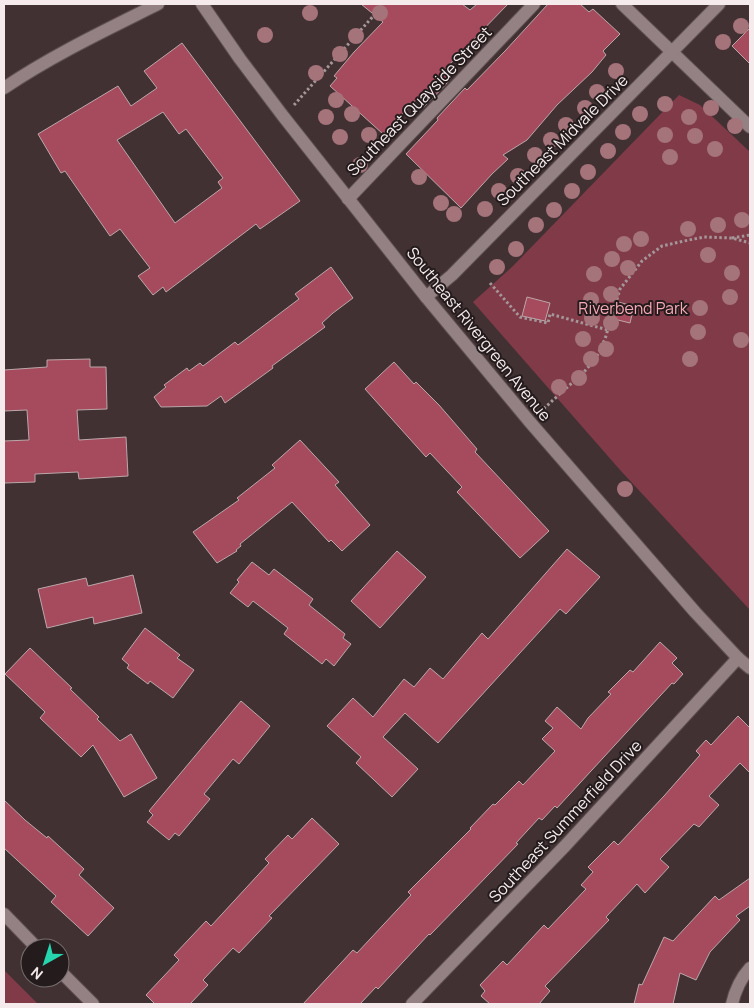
<svg xmlns="http://www.w3.org/2000/svg" width="754" height="1008" viewBox="0 0 754 1008" font-family="Manrope,sans-serif">
<style>
.green{fill:#803a48}
.building{fill:#a64a5d;stroke:#bba7a9;fill-rule:evenodd}
.lines{fill:none;stroke-linecap:round;stroke-linejoin:round}
.minor-casing{stroke:#5e5051;stroke-width:14}
.path{stroke:#a59799;stroke-width:3;stroke-dasharray:2.5 2.5;stroke-linecap:butt}
.minor{stroke:#948183;stroke-width:12}
.tree{fill:#a5737a}
.labels{text-anchor:middle;stroke-width:4;stroke-linejoin:round;paint-order:stroke}
.street-label{font-size:16px;fill:#f6ebec;stroke:#231b1c}
.park-label{font-size:16px;fill:#f6a9b5;stroke:#231b1c}
</style>
<rect width="100%" height="100%" fill="#423133"/>
<g class="green">
<path d="M679,95L700,105L750,152V610L621,471L473,302L513,266Z"/>
<path d="M4,970L38,1004H4Z"/>
</g>
<g class="building">
<path d="M361,4H462L470,10L477,4H508L443,71L452,78L424,107L416,100L383,134L330,86L337,78L334,76L354,52L383,22Z"/>
<path d="M548,4H580L589,12L593,9L620,34L603,51L606,55L592,72L557,105L527,140L503,155L508,159L492,174L461,208L406,154L438,120L437,118L465,88L467,90L505,51Z"/>
<path d="M750,28V64L732,46Z"/>
<path d="M182,43L300,201L260,229L256,224L166,292L163,287L153,295L138,276L150,268L120,229L110,236L65,171L61,173L38,134L118,86L131,106L157,88L144,71ZM163,112L179,134L186,129L223,178L218,182L222,188L175,223L117,140Z"/>
<path d="M331,267L353,298L333,313L322,323L325,327L272,366L273,368L225,403L221,396L207,406L161,407L154,397L166,387L164,385L187,368L189,371L200,363L203,366L235,342L238,345L299,299L295,294Z"/>
<path d="M527,297L550,303L545,321L522,316Z"/>
<path d="M618,302L634,306L630,323L614,319Z"/>
<path d="M90,359V367H106L107,409L77,410L79,440L126,437L128,476L79,479L78,472L35,474V482L4,483V441L29,440L27,410L4,411V370L47,367V360Z"/>
<path d="M394,362L414,384L416,382L439,405L477,449L475,452L549,531L520,558L457,492L462,487L430,453L426,457L365,389Z"/>
<path d="M300,440L339,482L335,485L370,525L342,551L331,540L329,542L292,502L240,544L241,546L236,550L237,551L217,563L193,532L239,500L237,498L275,468L272,465Z"/>
<path d="M567,549L600,577L566,614L560,609L438,743L405,713L383,737L418,769L392,797L356,763L361,757L327,726L353,698L373,717L404,679L414,687L430,668L443,679L482,633L488,639Z"/>
<path d="M397,551L426,577L380,628L351,601Z"/>
<path d="M252,562L269,575L274,569L313,599L309,605L345,634L343,638L351,644L334,666L326,659L322,664L284,634L288,628L253,601L248,607L230,593L239,582L237,580Z"/>
<path d="M133,575L142,613L94,624L93,617L47,628L38,589L86,578L88,586Z"/>
<path d="M145,628L180,655L177,658L194,670L173,698L150,681L148,684L127,668L129,665L122,659Z"/>
<path d="M660,642L677,658L672,663L683,674L674,684L672,683L557,808L555,806L542,820L539,818L516,843L518,844L430,935L429,934L378,989L376,987L360,1004H303L353,950L357,953L411,895L408,892L471,829L470,828L493,804L495,805L519,781L523,785L555,751L542,739L553,728L545,721L557,707L581,729L588,718L611,694L608,692L630,670L633,672Z"/>
<path d="M30,648L72,688L70,689L99,717L97,719L120,741L131,734L157,778L124,797L93,745L81,757L40,718L45,712L5,674Z"/>
<path d="M241,701L270,726L239,764L233,759L204,794L210,799L179,836L175,833L169,840L147,822L153,815L149,811Z"/>
<path d="M738,716L750,728V773L740,763L709,796L719,805L699,827L694,824L660,859L669,867L645,893L637,884L606,917L609,920L545,986L550,991L539,1004H490L481,996L485,991L480,985L503,961L507,965L544,925L548,929L586,889L581,885L593,872L588,867L614,841L618,845L664,796L700,755L696,751L706,740L711,745Z"/>
<path d="M4,800L25,820L47,838L48,836L84,869L79,875L114,908L88,936L51,902L56,896L4,848Z"/>
<path d="M312,818L339,844L269,916L272,918L239,953L233,948L203,980L208,985L190,1004H155L146,995L179,960L174,955L206,921L211,926L269,863L265,859L288,835L292,839Z"/>
<path d="M750,878V906L736,916L740,920L710,952L696,980L680,973L673,1004H634L639,984L642,985L664,937L673,941L715,896L719,900Z"/>
</g>
<g class="lines">
<defs>
<g id="minor">
<path d="M202,4L240,59L283,116L426,297L529,421L695,612L738,658L750,668"/>
<path d="M622,4L750,127"/>
<path d="M4,88C53,55 106,30 158,4"/>
<path d="M348,199L534,4"/>
<path d="M426,297L452,275L719,4"/>
<path d="M4,914L37,948"/>
<path d="M60,971L93,1004"/>
<path d="M412,1004L565,846L738,658"/>
<path d="M732,1004C735,991 741,978 750,968"/>
</g>
</defs>
<use href="#minor" class="minor-casing"/>
<g class="path">
<path d="M294,105L384,4"/>
<path d="M732,238L750,235"/>
<path d="M490,283L520,317L548,323L550,314L608,330"/>
<path d="M540,412L584,372L596,358L605,339L620,289L642,261L662,246L684,241L704,237L732,238L750,243"/>
</g>
<use href="#minor" class="minor"/>
</g>
<g class="tree">
<circle cx="310" cy="13" r="8"/>
<circle cx="380" cy="13" r="8"/>
<circle cx="741" cy="26" r="8"/>
<circle cx="265" cy="35" r="8"/>
<circle cx="356" cy="36" r="8"/>
<circle cx="723" cy="42" r="8"/>
<circle cx="340" cy="54" r="8"/>
<circle cx="616" cy="71" r="8"/>
<circle cx="316" cy="73" r="8"/>
<circle cx="597" cy="92" r="8"/>
<circle cx="336" cy="100" r="8"/>
<circle cx="665" cy="104" r="8"/>
<circle cx="585" cy="108" r="8"/>
<circle cx="711" cy="108" r="8"/>
<circle cx="352" cy="114" r="8"/>
<circle cx="640" cy="114" r="8"/>
<circle cx="326" cy="117" r="8"/>
<circle cx="689" cy="117" r="8"/>
<circle cx="566" cy="125" r="8"/>
<circle cx="735" cy="126" r="8"/>
<circle cx="623" cy="132" r="8"/>
<circle cx="369" cy="135" r="8"/>
<circle cx="665" cy="135" r="8"/>
<circle cx="695" cy="136" r="8"/>
<circle cx="340" cy="137" r="8"/>
<circle cx="551" cy="140" r="8"/>
<circle cx="715" cy="149" r="8"/>
<circle cx="608" cy="151" r="8"/>
<circle cx="535" cy="155" r="8"/>
<circle cx="670" cy="157" r="8"/>
<circle cx="360" cy="165" r="8"/>
<circle cx="588" cy="172" r="8"/>
<circle cx="518" cy="176" r="8"/>
<circle cx="419" cy="177" r="8"/>
<circle cx="499" cy="191" r="8"/>
<circle cx="572" cy="191" r="8"/>
<circle cx="441" cy="203" r="8"/>
<circle cx="485" cy="209" r="8"/>
<circle cx="554" cy="210" r="8"/>
<circle cx="454" cy="214" r="8"/>
<circle cx="742" cy="220" r="8"/>
<circle cx="536" cy="225" r="8"/>
<circle cx="718" cy="225" r="8"/>
<circle cx="688" cy="229" r="8"/>
<circle cx="641" cy="239" r="8"/>
<circle cx="624" cy="244" r="8"/>
<circle cx="516" cy="249" r="8"/>
<circle cx="708" cy="255" r="8"/>
<circle cx="612" cy="259" r="8"/>
<circle cx="497" cy="267" r="8"/>
<circle cx="628" cy="268" r="8"/>
<circle cx="732" cy="273" r="8"/>
<circle cx="594" cy="274" r="8"/>
<circle cx="611" cy="294" r="8"/>
<circle cx="730" cy="297" r="8"/>
<circle cx="591" cy="300" r="8"/>
<circle cx="700" cy="308" r="8"/>
<circle cx="592" cy="318" r="8"/>
<circle cx="611" cy="323" r="8"/>
<circle cx="698" cy="332" r="8"/>
<circle cx="583" cy="339" r="8"/>
<circle cx="741" cy="340" r="8"/>
<circle cx="606" cy="349" r="8"/>
<circle cx="591" cy="359" r="8"/>
<circle cx="690" cy="359" r="8"/>
<circle cx="579" cy="378" r="8"/>
<circle cx="559" cy="387" r="8"/>
<circle cx="625" cy="489" r="8"/>
</g>
<g class="labels">
<g class="street-label">
<text transform="translate(419 101) rotate(-46)" y="6">Southeast Quayside Street</text>
<text transform="translate(562 140) rotate(-45)" y="6">Southeast Midvale Drive</text>
<text transform="translate(479 334) rotate(51)" y="6">Southeast Rivergreen Avenue</text>
<text transform="translate(565 821) rotate(-47)" y="6">Southeast Summerfield Drive</text>
</g>
<g class="park-label">
<text x="633" y="314">Riverbend Park</text>
</g>
</g>
<rect width="754" height="1008" fill="none" stroke="#f6ebec" stroke-width="10"/>
<g transform="translate(45 963) rotate(219)"><circle r="24" fill="#231b1c" stroke="#776e6f"/>
<path d="M0-4L9 19L0 12L-9 19Z" fill="#26d5ae"/>
<text y="-8" font-size="14" font-weight="bold" text-anchor="middle" fill="#f6ebec">N</text>
</g>
</svg>
